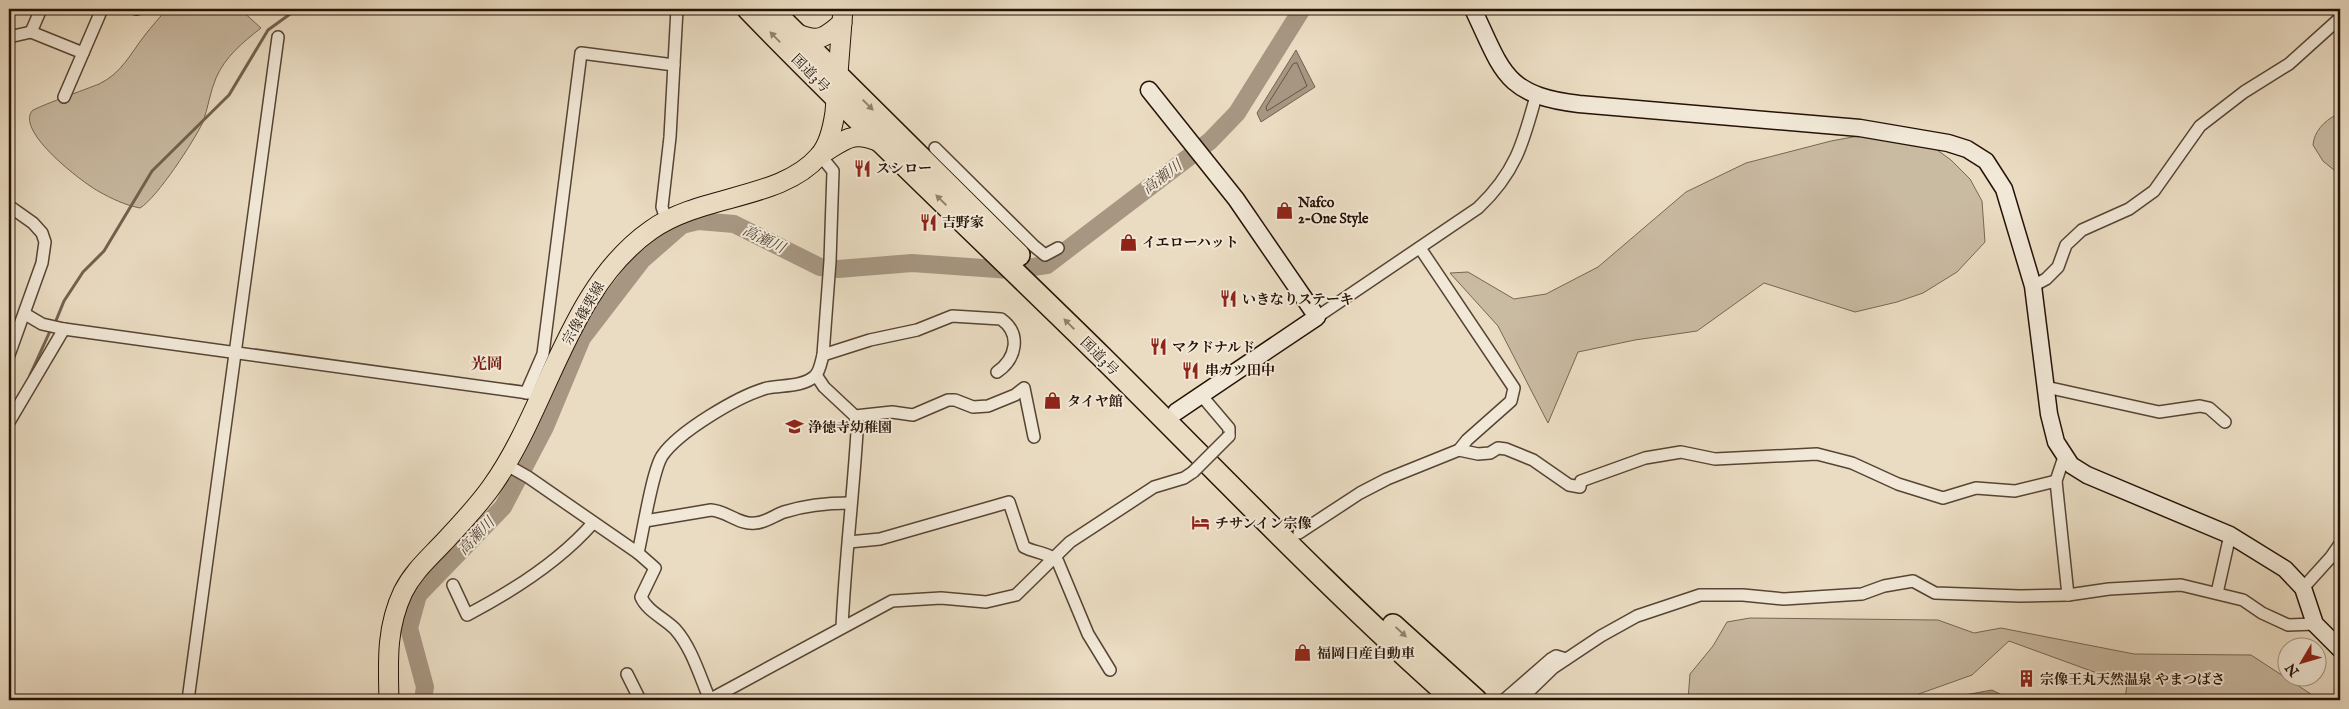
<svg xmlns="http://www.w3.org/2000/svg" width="2349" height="709" viewBox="0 0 2349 709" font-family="'IM FELL English','Noto Serif JP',serif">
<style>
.green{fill:#c9baa2;stroke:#786654}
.water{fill:#a79782;stroke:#736250}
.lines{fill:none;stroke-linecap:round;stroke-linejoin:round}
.shore{stroke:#665444;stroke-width:1}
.stream{stroke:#736250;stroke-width:3}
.river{stroke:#a79782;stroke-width:18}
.street-casing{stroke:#574435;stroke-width:14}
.secondary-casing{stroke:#261206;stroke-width:19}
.primary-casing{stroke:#261206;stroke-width:21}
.highway-casing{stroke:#261206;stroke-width:24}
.street{stroke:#f1e8d7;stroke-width:11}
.secondary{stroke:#f1e8d7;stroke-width:16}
.primary{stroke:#eadcc2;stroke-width:19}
.highway{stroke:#eadcc2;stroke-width:21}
.street-bridge-casing{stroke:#574435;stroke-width:14;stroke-linecap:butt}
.street-bridge{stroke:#f1e8d7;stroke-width:11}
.oneway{fill:#92816d}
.labels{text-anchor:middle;stroke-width:4;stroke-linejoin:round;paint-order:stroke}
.street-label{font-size:14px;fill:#261206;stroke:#f1e8d7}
.poi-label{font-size:14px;font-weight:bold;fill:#261206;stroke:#f1e8d7;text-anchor:start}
.water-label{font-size:15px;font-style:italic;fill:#5a4738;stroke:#f1e8d7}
.quarter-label{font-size:16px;font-weight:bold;fill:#7a1f14;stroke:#f1e8d7}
</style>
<rect width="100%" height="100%" fill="#eadcc2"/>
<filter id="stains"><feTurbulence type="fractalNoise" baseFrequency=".004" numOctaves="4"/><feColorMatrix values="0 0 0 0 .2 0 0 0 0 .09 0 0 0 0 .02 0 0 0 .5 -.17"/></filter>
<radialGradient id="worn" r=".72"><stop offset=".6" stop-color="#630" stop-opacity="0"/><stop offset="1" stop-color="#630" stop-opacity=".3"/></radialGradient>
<g class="green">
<path d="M167,9H240L261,28C243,42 225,57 216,78C210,92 208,108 203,122C194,141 157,198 140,208C125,205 112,199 98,191C82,182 16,132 32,111C34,108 89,88 99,84C122,73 130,54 145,35C152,26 160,17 167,9Z"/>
<path d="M2336,115H2340V175L2323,161L2313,145C2314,132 2324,121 2336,115Z"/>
<path d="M1885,131L1915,134L1951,160L1970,179L1982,201L1985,242L1957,272L1923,293L1897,302L1855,312L1764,283L1697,331L1635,340L1578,352L1548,423L1498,326L1450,273L1468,272L1514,299L1546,294L1598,267L1686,192L1746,163L1831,141Z"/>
<path d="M1750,618L1938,620L1974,633L2001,628L2134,654L2251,655L2320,700H2125L2127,684L2009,641L1972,675L1902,700H1688L1690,674L1713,646L1727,622Z"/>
</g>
<g class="water">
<path d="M1296,50L1315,87L1261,122L1257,113Z"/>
<path d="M1992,690L2012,700H1937Z"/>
</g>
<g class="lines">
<path class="shore" d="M1297,63L1307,86L1267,111L1266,107L1293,64Z"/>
<g class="stream">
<path d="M55,323L64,301L83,272L104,251L152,171L229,95L268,30L297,9"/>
<path d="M30,375L51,329"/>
</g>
<path class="river" d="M423,700L425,687L409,628L418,595L503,507L545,427L582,338L642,260L682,225L698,221L734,224L820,267L838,269L912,263L1011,270L1047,265L1210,141L1237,113L1302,9"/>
<defs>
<g id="street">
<path d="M136,9H137"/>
<path d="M31,32L41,9"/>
<path d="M9,37L31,32L83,53"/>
<path d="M64,97L102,9"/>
<path d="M935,148L1034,246L1045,255L1058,248"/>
<path d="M9,206L33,223L42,233L45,242L42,263L9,355"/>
<path d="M666,219L662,207L670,137L677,9"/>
<path d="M2033,286L2046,279L2058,267L2066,245L2082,230L2129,209L2154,191L2200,126L2244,92L2289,64L2340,18"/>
<path d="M25,314L42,324L64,329L543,395"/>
<path d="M1317,317L1478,208C1515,173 1523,144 1536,96"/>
<path d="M823,355L870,340L917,330L952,316L1001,319C1022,334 1016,359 997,372"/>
<path d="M816,375L824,387L855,416L857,432C853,497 845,562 842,627"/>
<path d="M2046,387L2159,412L2200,406L2209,408L2225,422"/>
<path d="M526,393L543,354L581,53L674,65"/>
<path d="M1201,395L1229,428V436"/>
<path d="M855,416L892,412L913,415L948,400H955L973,407L988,406L1015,395L1024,388L1034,437"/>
<path d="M9,422L64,329"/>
<path d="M1459,450L1478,454L1490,453L1498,448L1506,449L1533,460L1569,485L1580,487L1581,481L1645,458L1681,452L1715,459L1817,454L1852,463L1898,484L1943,498L1976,488L2015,491L2056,481"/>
<path d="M2064,457L2056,481L2068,595"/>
<path d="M507,465L528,477L638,553L655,568L641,597C647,611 664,618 675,629C692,648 700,677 710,700"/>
<path d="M645,521L711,510C727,511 739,525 755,523C765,523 775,515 784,512C806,505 828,503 850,503"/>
<path d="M1299,533L1360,493L1387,479L1459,450L1467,440L1511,401L1514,388L1420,248"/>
<path d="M849,542L880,539L1009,502L1024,547C1035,553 1048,552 1058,562L1088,634L1110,670"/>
<path d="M638,553C643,532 652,472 662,456C678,432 738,396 767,388C782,385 803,387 815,376C820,371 821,362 823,355L830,261L833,171L820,155"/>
<path d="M453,585L467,615C513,591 559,562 593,523"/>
<path d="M2303,588L2331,557L2340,544"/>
<path d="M2217,593L2230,535"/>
<path d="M627,674L640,700"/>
<path d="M188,700L278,37"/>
<path d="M709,700L892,601L941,598L986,602L1016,595L1070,542L1154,487L1184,478L1193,472"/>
<path d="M1504,700L1551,659L1556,656L1566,659"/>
<path d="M1520,700L1553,668L1601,636L1637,616L1700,595H1743L1784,599L1862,594L1884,586L1913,581L1935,593L2020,596L2068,595L2109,589L2181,585L2243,600L2262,613L2288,625L2315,624"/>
</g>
<g id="secondary">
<path d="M1473,9C1503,72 1504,95 1579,104L1860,128L1948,143L1967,149L1986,161L2004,189L2033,286L2049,414L2056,442L2071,465L2087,475L2230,535L2285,569L2303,588L2315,624L2340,649"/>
<path d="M1149,90L1236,199L1317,317L1176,412"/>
</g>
<g id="primary">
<path d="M798,34C819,43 826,37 842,23"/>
<path d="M820,155C847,139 851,130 882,143"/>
<path d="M389,700C388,662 386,628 403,592C413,572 428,559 443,543C460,525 478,506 492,486C549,406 568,288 651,230C701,194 781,200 819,156C829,145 833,126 835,112L843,9"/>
</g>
<g id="highway">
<path d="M748,9C863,128 984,241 1102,357C1218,472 1332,592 1454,700"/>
<path d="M771,9L1019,255"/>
<path d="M1393,625L1476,700"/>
</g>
</defs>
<use href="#street" class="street-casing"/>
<use href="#secondary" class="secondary-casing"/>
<use href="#primary" class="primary-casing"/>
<use href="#highway" class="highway-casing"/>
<use href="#street" class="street"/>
<use href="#secondary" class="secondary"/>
<use href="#primary" class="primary"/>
<use href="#highway" class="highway"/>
<defs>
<path id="street-bridge" d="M1193,472L1229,436"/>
</defs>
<use href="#street-bridge" class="street-bridge-casing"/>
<use href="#street-bridge" class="street-bridge"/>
</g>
<defs><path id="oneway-solid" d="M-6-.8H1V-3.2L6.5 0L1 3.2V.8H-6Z" transform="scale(1.25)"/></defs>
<g class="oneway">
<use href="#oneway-solid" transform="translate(775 37) rotate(-134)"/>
<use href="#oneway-solid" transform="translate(868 105) rotate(45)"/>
<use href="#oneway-solid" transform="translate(941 200) rotate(-136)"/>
<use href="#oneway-solid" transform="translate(1069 324) rotate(-135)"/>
<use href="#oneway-solid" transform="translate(1401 632) rotate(43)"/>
</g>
<defs>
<symbol id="restaurant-bare" viewBox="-9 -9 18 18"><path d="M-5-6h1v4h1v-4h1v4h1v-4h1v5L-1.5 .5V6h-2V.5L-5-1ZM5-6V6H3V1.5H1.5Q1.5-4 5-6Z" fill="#8f2418" stroke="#f1e8d7" stroke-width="2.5" paint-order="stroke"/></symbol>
<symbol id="shop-bare" viewBox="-9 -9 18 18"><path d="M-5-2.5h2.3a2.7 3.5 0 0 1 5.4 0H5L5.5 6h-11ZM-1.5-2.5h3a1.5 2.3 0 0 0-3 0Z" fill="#8f2418" stroke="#f1e8d7" stroke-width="2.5" paint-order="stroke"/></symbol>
<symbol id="school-bare" viewBox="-9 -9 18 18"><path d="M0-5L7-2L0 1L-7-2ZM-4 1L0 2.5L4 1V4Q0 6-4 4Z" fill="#8f2418" stroke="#f1e8d7" stroke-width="2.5" paint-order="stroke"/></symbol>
<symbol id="hotel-bare" viewBox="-9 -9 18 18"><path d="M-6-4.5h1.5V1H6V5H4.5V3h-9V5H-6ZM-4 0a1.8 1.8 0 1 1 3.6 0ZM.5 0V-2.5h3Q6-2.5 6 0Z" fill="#8f2418" stroke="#f1e8d7" stroke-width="2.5" paint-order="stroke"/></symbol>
<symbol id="building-bare" viewBox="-9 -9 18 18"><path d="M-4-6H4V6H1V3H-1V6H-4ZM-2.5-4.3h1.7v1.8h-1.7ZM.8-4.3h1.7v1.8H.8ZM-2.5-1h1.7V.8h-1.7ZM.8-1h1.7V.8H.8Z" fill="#8f2418" stroke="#f1e8d7" stroke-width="2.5" paint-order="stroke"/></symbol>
</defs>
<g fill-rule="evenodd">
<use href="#restaurant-bare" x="850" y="156" width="25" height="25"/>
<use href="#shop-bare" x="1272" y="198" width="25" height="25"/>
<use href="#restaurant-bare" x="916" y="210" width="25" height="25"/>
<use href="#shop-bare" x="1116" y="230" width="25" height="25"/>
<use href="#restaurant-bare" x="1216" y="286" width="25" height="25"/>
<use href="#restaurant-bare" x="1146" y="334" width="25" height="25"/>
<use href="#restaurant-bare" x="1178" y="358" width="25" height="25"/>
<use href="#shop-bare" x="1040" y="388" width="25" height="25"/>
<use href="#school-bare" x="782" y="414" width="25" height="25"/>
<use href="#hotel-bare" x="1188" y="510" width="25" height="25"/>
<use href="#shop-bare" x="1290" y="640" width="25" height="25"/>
<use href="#building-bare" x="2014" y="666" width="25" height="25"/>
</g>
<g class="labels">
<g class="street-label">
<text transform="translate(811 73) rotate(45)" y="5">国道3号</text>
<text transform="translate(583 313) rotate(-60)" y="5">宗像篠栗線</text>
<text transform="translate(1100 356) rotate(45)" y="5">国道3号</text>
</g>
<g class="poi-label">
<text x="876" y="173">スシロー</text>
<text x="1298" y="207">Nafco<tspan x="1298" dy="16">2-One Style</tspan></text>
<text x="942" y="227">吉野家</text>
<text x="1142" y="247">イエローハット</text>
<text x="1242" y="304">いきなりステーキ</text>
<text x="1172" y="352">マクドナルド</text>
<text x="1205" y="375">串カツ田中</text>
<text x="1067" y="406">タイヤ館</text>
<text x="808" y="432">浄徳寺幼稚園</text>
<text x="1215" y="528">チサンイン宗像</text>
<text x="1317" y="658">福岡日産自動車</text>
<text x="2040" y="684">宗像王丸天然温泉 やまつばさ</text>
</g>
<g class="water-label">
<text transform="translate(1162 177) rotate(-37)" y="5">高瀬川</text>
<text transform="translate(764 239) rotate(26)" y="5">高瀬川</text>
<text transform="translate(476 536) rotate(-46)" y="5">高瀬川</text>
</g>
<g class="quarter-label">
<text x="487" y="369">光岡</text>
</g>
</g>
<rect width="2349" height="709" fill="none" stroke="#eadcc2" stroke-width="30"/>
<rect x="10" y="10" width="2329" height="689" fill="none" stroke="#261206" stroke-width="2.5"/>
<rect x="15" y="15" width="2319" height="679" fill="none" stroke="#261206"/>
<g transform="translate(2302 662) rotate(232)"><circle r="24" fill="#f1e8d7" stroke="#a09283"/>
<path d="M0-4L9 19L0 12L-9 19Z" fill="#8f2418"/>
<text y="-8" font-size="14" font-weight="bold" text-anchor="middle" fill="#261206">N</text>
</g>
<rect width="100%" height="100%" filter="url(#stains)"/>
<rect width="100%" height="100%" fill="url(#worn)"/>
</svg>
